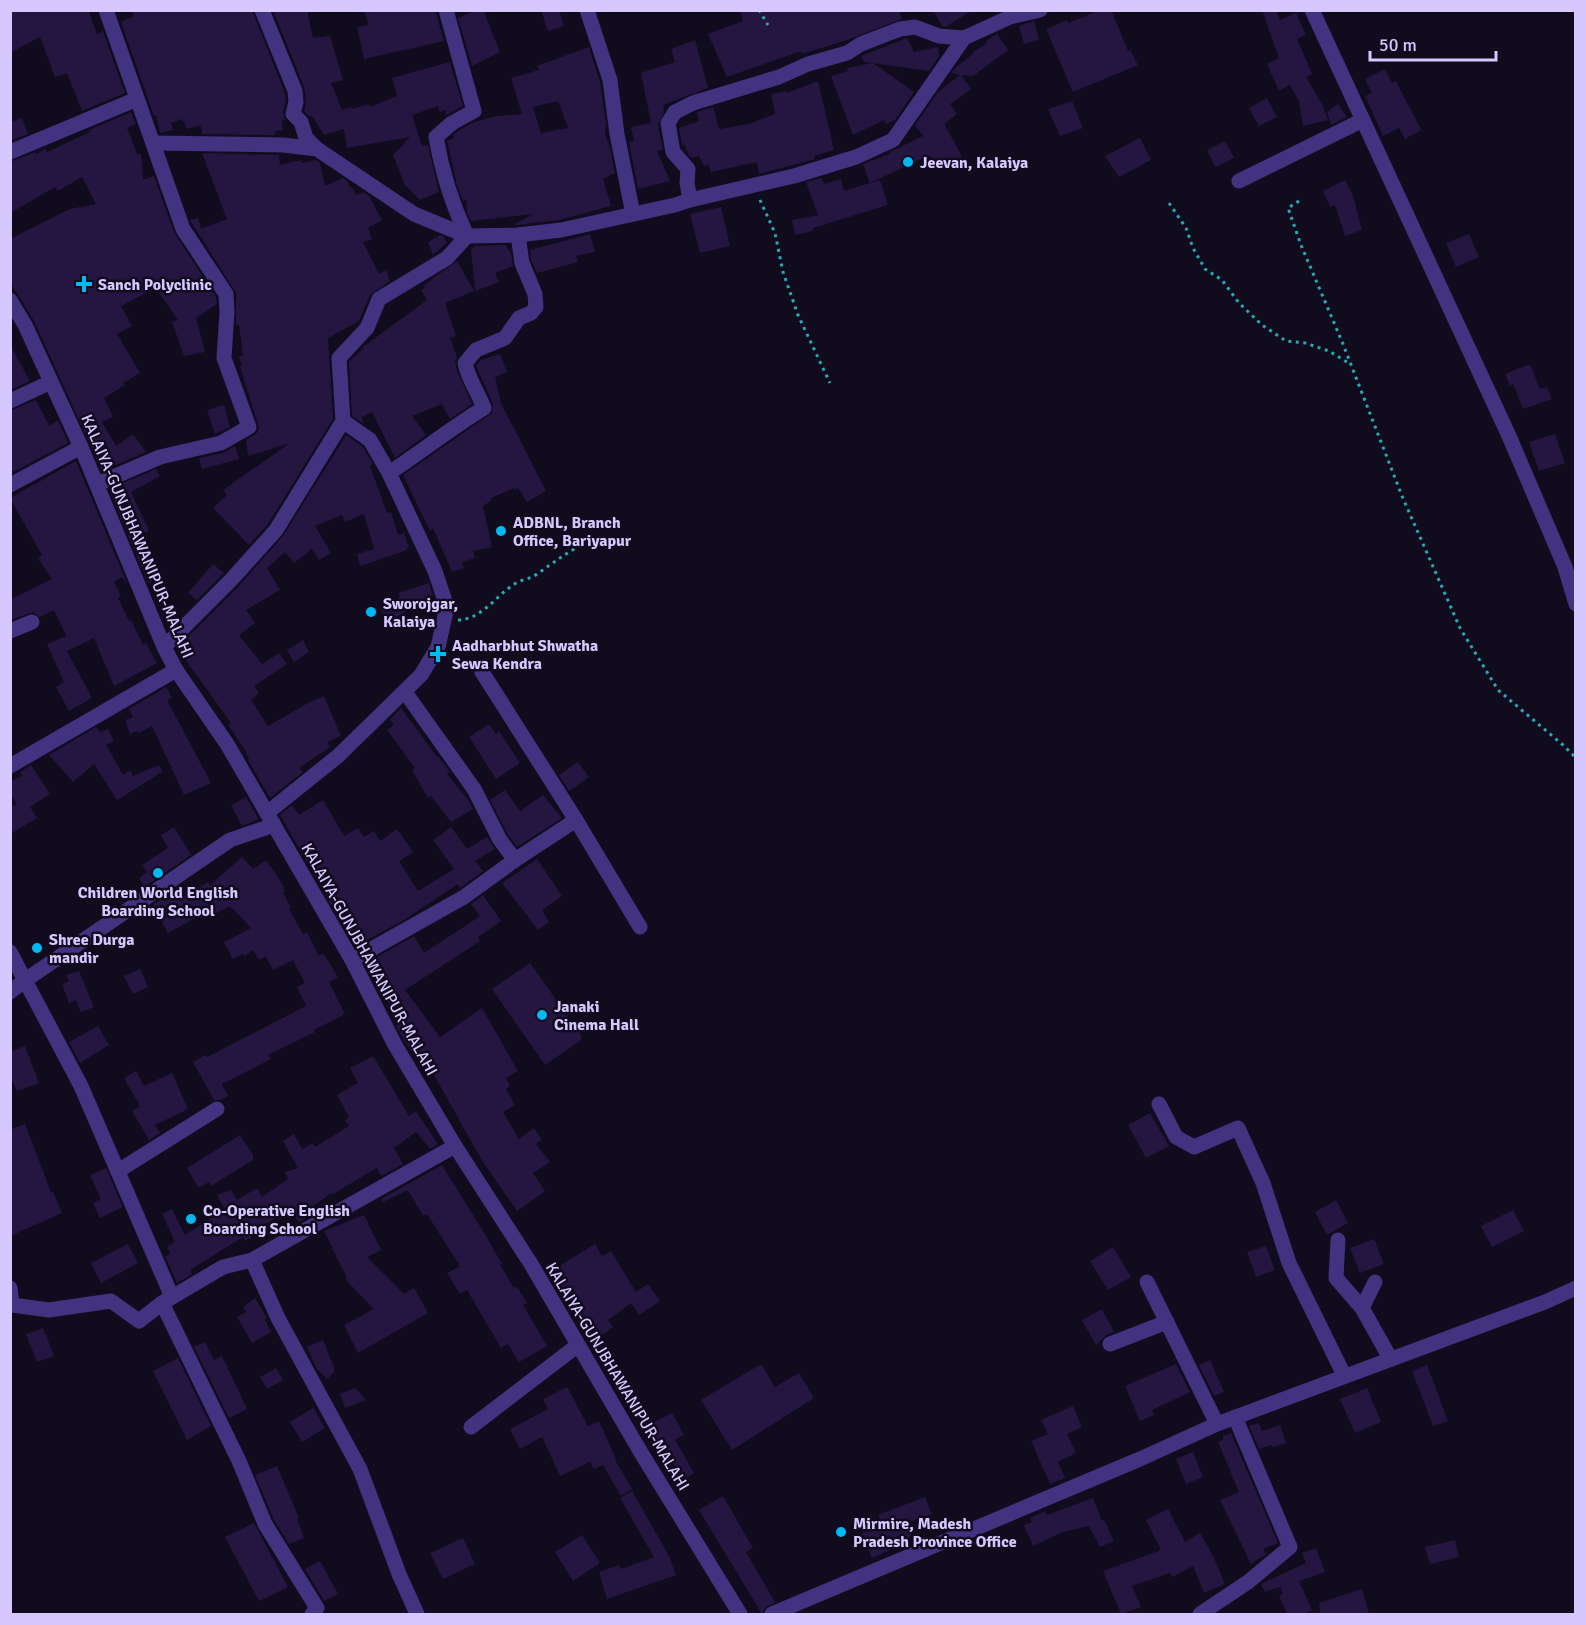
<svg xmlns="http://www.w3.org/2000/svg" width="1586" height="1625" viewBox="0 0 1586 1625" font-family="Signika,sans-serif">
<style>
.building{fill:#241640;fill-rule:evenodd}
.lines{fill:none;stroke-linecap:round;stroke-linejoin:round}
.path{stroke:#27a9b4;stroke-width:3;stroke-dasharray:3 4.5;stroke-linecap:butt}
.minor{stroke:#41337f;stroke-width:15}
.poi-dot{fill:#00b9f3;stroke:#110b1e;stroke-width:2}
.labels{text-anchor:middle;stroke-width:5;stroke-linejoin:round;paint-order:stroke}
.poi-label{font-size:16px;font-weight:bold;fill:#d6c8ff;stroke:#110b1e;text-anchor:start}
.street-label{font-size:16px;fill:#d6c8ff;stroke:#110b1e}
</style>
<rect width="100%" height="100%" fill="#110b1e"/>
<g class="building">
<path d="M10,10H88L97,34L103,31L125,93L82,111L67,73L55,77L40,37L10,53Z"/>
<path d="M132,10H252L285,93L286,101L283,112L285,120H282L283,130L275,131V135L202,134L201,125L187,129L182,119L171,123L173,130L160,133L156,115L154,116L121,22L134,16Z"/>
<path d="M273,10H307L313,38L330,36L343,80L331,83L342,110L352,107V109L369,104L370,107L397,96L392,78L450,62L463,106L446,115L445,110L440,112L438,106L412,115L422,146L428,145L439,192L420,200L405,185L393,155L410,137L347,148L344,129L324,135L312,116H309L304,111L306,101L304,87Z"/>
<path d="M364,10H435L444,41L364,59L357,27L369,25Z"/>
<path d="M477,10H483L500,52L472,66L458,18Z"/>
<path d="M541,10H559L564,26L548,31Z"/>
<path d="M740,10H899L902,19L850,39L802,54L801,51L727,77L708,34L743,21Z"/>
<path d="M933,10H973L945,27L942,26Z"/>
<path d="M1100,10H1111L1128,51L1130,50L1138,65L1073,92L1046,29L1067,20L1068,23Z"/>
<path d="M1262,10H1276L1280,20L1296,13L1306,35L1297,39L1312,74L1306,77L1323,106L1328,120L1303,126L1299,101L1290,85L1279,91L1267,64L1279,58Z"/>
<path d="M1034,21L1039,39L1024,44L1019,26Z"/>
<path d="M997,34L1008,50L973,76L961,75L971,89L950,104L957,114L944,124L962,156L938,170L930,156H927L870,183L863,164L890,154V152L923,136L915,125L938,92L960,75L951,73L956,67L974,53L973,52L987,43L986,41Z"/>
<path d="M907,38L914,52L938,47L939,56L929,71L873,63L914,92L895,120L886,124L884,120L853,135L831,76L848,71L847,68L873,63L864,62L861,56Z"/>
<path d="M695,40L708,88L663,105L664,112L658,125L663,150L657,151L670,181L638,189L629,142L634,141L631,127L651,123L641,73L675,62L671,49Z"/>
<path d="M589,47L600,82L606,123L605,134L610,147L615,173L603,179L611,206L559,220L517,225H513L533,214L471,221L467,212L466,200L463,201L457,185L447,141L454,138L453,135L458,131L474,122L496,116L522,114L511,78L539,70L537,66ZM558,101L568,128L541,133L533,107Z"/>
<path d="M1385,69L1392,83L1396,81L1421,130L1405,139L1399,128L1383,136L1365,96L1372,93L1365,79Z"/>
<path d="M818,81L834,150L814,156L815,159L759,174L757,162L711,172L708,164L704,166L699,156L692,158L688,154L685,145H682L679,128L699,121L697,112L713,107L719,129L749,124L775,114L771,94L786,91L787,93Z"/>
<path d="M1267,98L1277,117L1259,126L1249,108Z"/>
<path d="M1072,101L1083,128L1060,136L1048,109Z"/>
<path d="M1338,104L1347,117L1331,125L1327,112Z"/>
<path d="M131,112L136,124L127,128L137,154H141L143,180L154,176L174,232L216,297L217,304L196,318L205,352L184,356L172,322L178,320L156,288L121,306L132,326L117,334L140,373L123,383L125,385L104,398L113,417L102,422L116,446L133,434L146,452L102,471L34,321L10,282V239L70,209L96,204L82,177L58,191L55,187L10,213V162L35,152L36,154L45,149L47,152L90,132L89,130Z"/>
<path d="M22,118L28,134L10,141V122Z"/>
<path d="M1140,138L1151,160L1119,177L1105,156Z"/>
<path d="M1225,141L1234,158L1215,167L1207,150Z"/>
<path d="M202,153L279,155L280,165L301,160L302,163L316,160L320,163L325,186L343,178L347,181L350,188L352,187L356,195L363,192L369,196L382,220L368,228L372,239L363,242L379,274L386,270L390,281L370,295L359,321L328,338L333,419L268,524L249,545L213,508L227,495L223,490L290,443L248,456L246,440L257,433L259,428L240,366L242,365L239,356L243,355L239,325H236V293L190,220L198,218L201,229L227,219Z"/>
<path d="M822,178L824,184L841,179L844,191L880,180L888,205L813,228V231L795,235L792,220L818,215L806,182Z"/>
<path d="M1345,180L1353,196L1362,230L1345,236L1335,205L1330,207L1323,191Z"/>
<path d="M721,207L730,246L700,253L690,214Z"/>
<path d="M590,234L595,252L576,256L578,262L537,273L531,260L530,250Z"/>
<path d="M1469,234L1479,257L1456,267L1446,243Z"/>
<path d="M440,235L444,237L447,243L433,255L428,242Z"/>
<path d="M506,245L511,254L513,266L495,273L499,282L475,291L471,249L476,246Z"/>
<path d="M457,261L474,291L445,303L456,336L450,338L457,357L455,361L457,371L472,404L450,419L442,404L412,416L426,435L395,458L372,412L362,417L364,424L352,416L349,362L362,350L363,347L427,300L421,290L425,288L423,286Z"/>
<path d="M10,345L30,381L10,390Z"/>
<path d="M500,354L507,372L495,377L501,403L546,491L527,502L518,488L515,490L514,488L491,498L492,500L483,506L492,547L473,551L475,558L462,562L464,568L452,572L433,528L430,531L403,475L492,413L493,404L476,366L481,360Z"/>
<path d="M1530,364L1540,389L1547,387L1552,399L1523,409L1513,384L1510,386L1505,374Z"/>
<path d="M36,400L49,426L58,420L68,443L13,472L10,466V411Z"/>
<path d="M224,405L230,427L215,434L207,410Z"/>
<path d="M1555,434L1565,463L1539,471L1529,442Z"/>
<path d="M346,435L363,447L373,464L370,466L387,513L391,512L398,535L404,533L409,547L407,548V550L360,566L357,554L374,549L364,514L345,522L342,515L315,526L331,553L319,560L312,549L294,563L285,552L267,568L280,590L246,610L255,623L239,635L262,664L279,653L287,664L254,686L259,693L251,700L268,726L308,703L324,696L341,736L327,742L330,747L299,768L303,772L270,798L248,760L249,759L245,750L228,725L231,723L177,648L238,587L283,536Z"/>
<path d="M235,446L239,459L202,469L199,458L223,453Z"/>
<path d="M76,461L127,583L122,577L114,582L121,596L118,598L129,621L131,620L143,645L146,643L157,663L114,686L94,638L67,651L92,698L69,711L56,687L64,682L47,644L66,636L54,610L40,617L33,612L10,620V600L52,579L38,558L42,555L10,498Z"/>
<path d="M156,469L160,476L131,492L149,531L143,533L158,568L151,562L159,578L148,583L109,489Z"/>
<path d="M213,564L224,573L197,600L188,593Z"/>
<path d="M429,583L433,596L388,622L380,609L400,597L398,593Z"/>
<path d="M303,640L309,652L294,662L287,650Z"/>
<path d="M166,687L172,698L167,700L211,783L184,795L152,726L138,733L136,731L130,734L125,720L133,717L129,709Z"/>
<path d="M401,708L437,757L438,756L450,772L447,774L468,800L473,809L451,822L431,796L428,798L412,770L415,768L387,730L394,725L390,719Z"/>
<path d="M489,724L496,734L499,731L520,763L496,779L469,737Z"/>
<path d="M96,727L100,732L108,729L114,741L106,745L123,775L130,770L133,776L159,765L162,772L117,800L94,764L73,782L49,755Z"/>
<path d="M578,762L589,777L569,791L559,775Z"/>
<path d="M31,765L50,794L30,807L37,818L10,834V808L17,804L10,793V782L22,776L20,772Z"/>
<path d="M505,790L520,811L543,795L562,818L517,847L508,835L490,800Z"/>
<path d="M246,797L259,819L242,826L231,805Z"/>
<path d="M323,800L344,836L358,828L364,837L374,831L380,841L397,829L413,852L399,861L418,891L454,869L433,840L451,827L467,849L487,837L495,849L475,861L483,871L460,888L458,884L404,920L362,943L358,937L352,941L280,815L292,805L299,815Z"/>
<path d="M174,827L191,855L144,887L139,878L147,872L142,865L168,848L161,835Z"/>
<path d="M242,857L253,869L266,860L274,871L281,882L285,891L283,892L291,908L289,909L303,934L307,932L319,956L323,953L338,977L329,982L345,1014L314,1030L315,1032L268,1055L271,1059L222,1084L228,1096L221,1100H214L193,1062L205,1055L207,1057L306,1006L297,987L305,983L293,960L273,970L266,956L259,960L253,950L244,956L243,954L233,959L224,942L251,928L230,906L209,917L206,912L168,933L153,905L179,887L184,896L208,882L210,885Z"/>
<path d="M537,859L562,896L542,910L549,922L538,930L502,883Z"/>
<path d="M483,895L501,921L478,937L480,941L405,990L440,1037L482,1008L518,1071L506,1078L510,1086L506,1089L515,1105L503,1112L519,1139L534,1128L542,1140L536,1144L550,1162L533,1173L545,1191L517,1211L481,1159L434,1075L425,1062L421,1064L403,1039L396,1025L401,1021L378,989L383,985L374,972L378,969L372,960L414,936L424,953L480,916L471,904Z"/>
<path d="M530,963L581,1035V1040L545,1065L492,989Z"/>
<path d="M140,969L148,987L133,994L124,976Z"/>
<path d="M79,971L94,1007L81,1012L76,1000L69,1003L62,984L69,981L66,975Z"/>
<path d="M98,1026L109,1045L80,1063L69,1042Z"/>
<path d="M25,1046L39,1083L17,1091L10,1075V1052Z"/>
<path d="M373,1056L409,1116L416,1111L438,1144L430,1149L416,1132L394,1148L403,1164L381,1176L377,1168L333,1194L332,1193L307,1210L310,1216L299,1222L292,1213L285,1218L282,1215L258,1228L260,1232L245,1241L243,1237L190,1270L192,1274L177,1283L165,1256L170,1254L167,1247L175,1242L162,1214L172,1209L185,1235L225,1209L217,1195L231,1190L237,1200L257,1188L262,1197L288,1179L285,1172L298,1168L283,1141L294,1134L302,1149L313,1143L315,1147L349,1126L345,1120L349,1117L337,1095L358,1083L350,1068Z"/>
<path d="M136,1071L144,1086L172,1073L188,1109L155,1125L160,1133L149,1140L132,1111L140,1106L124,1078Z"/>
<path d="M1150,1113L1169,1146L1146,1158L1128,1125Z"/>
<path d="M25,1124L51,1192H53L62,1213L10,1236V1130Z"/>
<path d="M240,1135L253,1155V1160L211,1186L209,1182L199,1188L187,1168Z"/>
<path d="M442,1165L483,1231L502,1264L500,1265L514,1288L517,1287L527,1303L523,1305L547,1346L519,1362L508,1344L501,1348L467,1290L460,1294L447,1273L460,1266L427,1214L423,1216L408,1190L383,1202L381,1199Z"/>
<path d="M106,1168L123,1207L100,1218L93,1203L101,1199L90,1175Z"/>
<path d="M1336,1200L1348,1223L1327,1235L1315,1212Z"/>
<path d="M1513,1210L1524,1231L1492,1247L1481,1226Z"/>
<path d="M364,1215L381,1250L367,1257L404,1294L414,1288L428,1313L358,1353L344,1325L374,1309L346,1280L347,1278L324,1231Z"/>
<path d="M1374,1239L1384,1264L1360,1273L1350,1248Z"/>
<path d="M128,1244L138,1263L101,1283L91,1263Z"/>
<path d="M595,1244L602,1256L611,1251L636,1292L648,1284L660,1301L639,1315L631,1303L608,1320L613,1327L597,1339L551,1271Z"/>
<path d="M1266,1246L1275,1270L1256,1277L1247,1252Z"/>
<path d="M1113,1247L1131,1277L1108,1290L1090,1261Z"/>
<path d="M255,1298L267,1318L265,1320L271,1332L252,1343L237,1317L246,1312L243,1307Z"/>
<path d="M1102,1309L1114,1332L1106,1335L1096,1345L1082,1320Z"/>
<path d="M43,1328L54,1356L37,1362L26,1334Z"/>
<path d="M323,1340L334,1367V1372L327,1379L317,1369L307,1347Z"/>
<path d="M205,1342L214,1360L222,1356L247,1409L229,1418L194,1347Z"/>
<path d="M178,1358L211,1426L187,1440L153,1371Z"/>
<path d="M1210,1360L1224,1392L1214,1396L1199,1365Z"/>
<path d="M761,1364L775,1387L799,1373L814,1398L732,1450L701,1400Z"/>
<path d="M1176,1364L1190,1392L1152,1410L1154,1415L1140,1421L1125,1386Z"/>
<path d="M1427,1365L1448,1421L1433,1426L1412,1371Z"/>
<path d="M276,1368L283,1380L267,1389L260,1377Z"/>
<path d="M567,1387L588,1426L599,1421L616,1459L615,1460L632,1489L621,1496L603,1465L594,1469L590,1462L560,1476L542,1437L520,1449L510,1429L548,1409L543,1399Z"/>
<path d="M355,1388L366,1400L345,1408L340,1394Z"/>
<path d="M1367,1388L1381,1422L1355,1433L1340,1399Z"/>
<path d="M1073,1406L1082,1427L1067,1434L1076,1453L1058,1462L1065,1478L1050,1484L1031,1441L1048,1434L1041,1420Z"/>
<path d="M313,1408L325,1428L302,1442L290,1422Z"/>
<path d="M672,1413L684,1435L675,1440L694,1473L683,1480L663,1446L659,1448L647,1426Z"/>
<path d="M1259,1423L1262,1431L1280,1425L1286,1443L1273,1447L1272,1445L1259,1449L1249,1426Z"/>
<path d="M1231,1433L1278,1543L1263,1549L1266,1554L1251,1564L1220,1500L1239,1492L1218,1442L1223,1440V1436Z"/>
<path d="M1193,1452L1203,1477L1186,1484L1176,1459Z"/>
<path d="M277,1466L299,1518L297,1519L304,1538L289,1544L274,1520L255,1475Z"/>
<path d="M632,1491L669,1556L676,1575L607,1599L599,1572L619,1565L621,1569L654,1557L620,1498Z"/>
<path d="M723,1496L753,1548L746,1552L775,1602L765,1608L762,1614L699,1510Z"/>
<path d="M925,1497L932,1514L906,1523L911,1536L888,1545L890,1550L872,1558L862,1533L882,1525L878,1515Z"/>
<path d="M1093,1498L1102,1521L1104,1520L1114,1541L1100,1547L1089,1526L1063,1532L1033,1546L1024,1525L1032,1522L1030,1518L1045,1511L1047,1515Z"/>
<path d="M1168,1509L1185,1542L1200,1533L1213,1556L1225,1584L1204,1593L1193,1566L1172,1577L1170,1573L1132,1586L1141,1607L1121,1614L1103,1571L1161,1550L1146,1520Z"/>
<path d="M254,1523L288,1587L259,1601L225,1537Z"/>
<path d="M582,1535L600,1563L573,1581L555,1552Z"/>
<path d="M463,1538L475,1564L443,1579L430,1553Z"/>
<path d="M1455,1540L1459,1557L1430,1564L1425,1547Z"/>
<path d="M1316,1548L1325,1572L1299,1581L1312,1610L1303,1614H1287L1279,1596L1283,1594L1280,1587L1265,1592L1261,1584L1306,1563L1302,1553Z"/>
<path d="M320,1561L338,1594L324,1601L305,1569Z"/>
<path d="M1362,1589L1369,1614H1320L1319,1603Z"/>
</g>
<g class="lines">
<g class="path">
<path d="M759,10L768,25"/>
<path d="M760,200L775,233L783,272L798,315L830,383"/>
<path d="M1299,201L1288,208L1301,245L1343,344L1402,496L1460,628L1498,690L1563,745L1576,758"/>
<path d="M1169,203L1186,228L1193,248L1205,269L1222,280L1239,303L1262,325L1286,341L1305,343L1329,351L1350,364"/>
<path d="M458,620C483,619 496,595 516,583C523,579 531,579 537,574C550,565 562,556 576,548"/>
</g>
<g class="minor">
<path d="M262,10L295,91L296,102L293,114L301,122L306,138L317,149"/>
<path d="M446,10L474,111L452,123L436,137C442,172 452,204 467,236"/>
<path d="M587,10L610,80L617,134L633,214"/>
<path d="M1312,10L1509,436L1565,567L1576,604"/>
<path d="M154,143L283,145L317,149L414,214L467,236L518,235L561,230L675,205L690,200L794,176L856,157L893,140L964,38L1010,17L1040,10"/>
<path d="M10,152L137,99"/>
<path d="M1239,181L1363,120"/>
<path d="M690,200L687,183L688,169L673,152L668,123L675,112L693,103L779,77L808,64L847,53L861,44L900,29L915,27L939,36L964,38"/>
<path d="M10,300L25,325L81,447L164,647L176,670L227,744L352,960L395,1045L455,1146L531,1264L640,1451L740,1614"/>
<path d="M10,401L51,382"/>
<path d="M389,473C421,452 451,428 484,408C478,392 468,379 465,363L476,350L505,338L519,318L531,313L536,307L535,294L522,263L518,235"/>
<path d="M97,484L160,457L221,443L249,427L224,358L227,312L226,294L183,229L106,10"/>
<path d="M10,485L81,447"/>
<path d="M10,631L32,622"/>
<path d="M164,647L231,580L276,530L343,421L339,358L367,328L379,299L447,258L467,236"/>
<path d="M482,672L576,820L640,927"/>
<path d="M405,692L474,789L500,840L515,860"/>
<path d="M10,766L176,670"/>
<path d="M267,813L338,756L421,675L438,647L447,607L435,571L389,473L370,440L343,421"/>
<path d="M10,952L81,1086L172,1297"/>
<path d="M352,960L464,897L515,860L576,820"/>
<path d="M10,992L24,981L230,840L274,825"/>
<path d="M1159,1104L1176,1137L1194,1147L1238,1128L1263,1183L1289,1263L1344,1375"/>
<path d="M118,1171L217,1109"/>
<path d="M1338,1240L1336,1278L1362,1308L1390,1358"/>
<path d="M252,1260L278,1318L360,1469L399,1574L417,1614"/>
<path d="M1147,1282L1217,1424"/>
<path d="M10,1288L12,1305L49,1310L111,1301L139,1321L162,1303"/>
<path d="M1362,1308L1375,1282"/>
<path d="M1110,1344L1167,1322"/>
<path d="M471,1427L578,1345"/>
<path d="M312,1614L317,1608L265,1524L239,1461L162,1303L223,1267L252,1260L455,1146"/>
<path d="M772,1614L1140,1459L1217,1424L1545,1302L1576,1288"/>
<path d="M1200,1614L1248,1582L1290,1547L1235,1417"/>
</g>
</g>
<g class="poi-dot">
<circle cx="908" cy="162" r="6"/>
<path d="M81 275h6v6h6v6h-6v6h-6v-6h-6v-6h6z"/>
<circle cx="501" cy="531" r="6"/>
<circle cx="371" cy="612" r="6"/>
<path d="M435 645h6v6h6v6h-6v6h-6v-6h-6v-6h6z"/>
<circle cx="158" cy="873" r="6"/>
<circle cx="37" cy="948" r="6"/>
<circle cx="542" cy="1015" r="6"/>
<circle cx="191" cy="1219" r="6"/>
<circle cx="841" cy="1532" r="6"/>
</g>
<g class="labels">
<g class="poi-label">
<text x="920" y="168">Jeevan, Kalaiya</text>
<text x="98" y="290">Sanch Polyclinic</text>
<text x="513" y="528">ADBNL, Branch<tspan x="513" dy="18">Office, Bariyapur</tspan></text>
<text x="383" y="609">Sworojgar,<tspan x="383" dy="18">Kalaiya</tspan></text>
<text x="452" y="651">Aadharbhut Shwatha<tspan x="452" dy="18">Sewa Kendra</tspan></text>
<text x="158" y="898" text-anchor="middle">Children World English<tspan x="158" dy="18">Boarding School</tspan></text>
<text x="49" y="945">Shree Durga<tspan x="49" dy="18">mandir</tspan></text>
<text x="554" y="1012">Janaki<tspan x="554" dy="18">Cinema Hall</tspan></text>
<text x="203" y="1216">Co-Operative English<tspan x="203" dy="18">Boarding School</tspan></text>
<text x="853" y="1529">Mirmire, Madesh<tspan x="853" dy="18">Pradesh Province Office</tspan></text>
</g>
<g class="street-label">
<text transform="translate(138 536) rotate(67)" y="6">KALAIYA-GUNJBHAWANIPUR-MALAHI</text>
<text transform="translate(370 959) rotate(61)" y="6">KALAIYA-GUNJBHAWANIPUR-MALAHI</text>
<text transform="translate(618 1376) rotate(59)" y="6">KALAIYA-GUNJBHAWANIPUR-MALAHI</text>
</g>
</g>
<rect width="1586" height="1625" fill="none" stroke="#d6c8ff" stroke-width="24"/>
<path d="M1370 51v9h126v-9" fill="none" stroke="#d6c8ff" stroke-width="3"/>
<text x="1379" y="51" font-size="18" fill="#d6c8ff" stroke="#110b1e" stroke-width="4.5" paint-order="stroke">50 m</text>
</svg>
